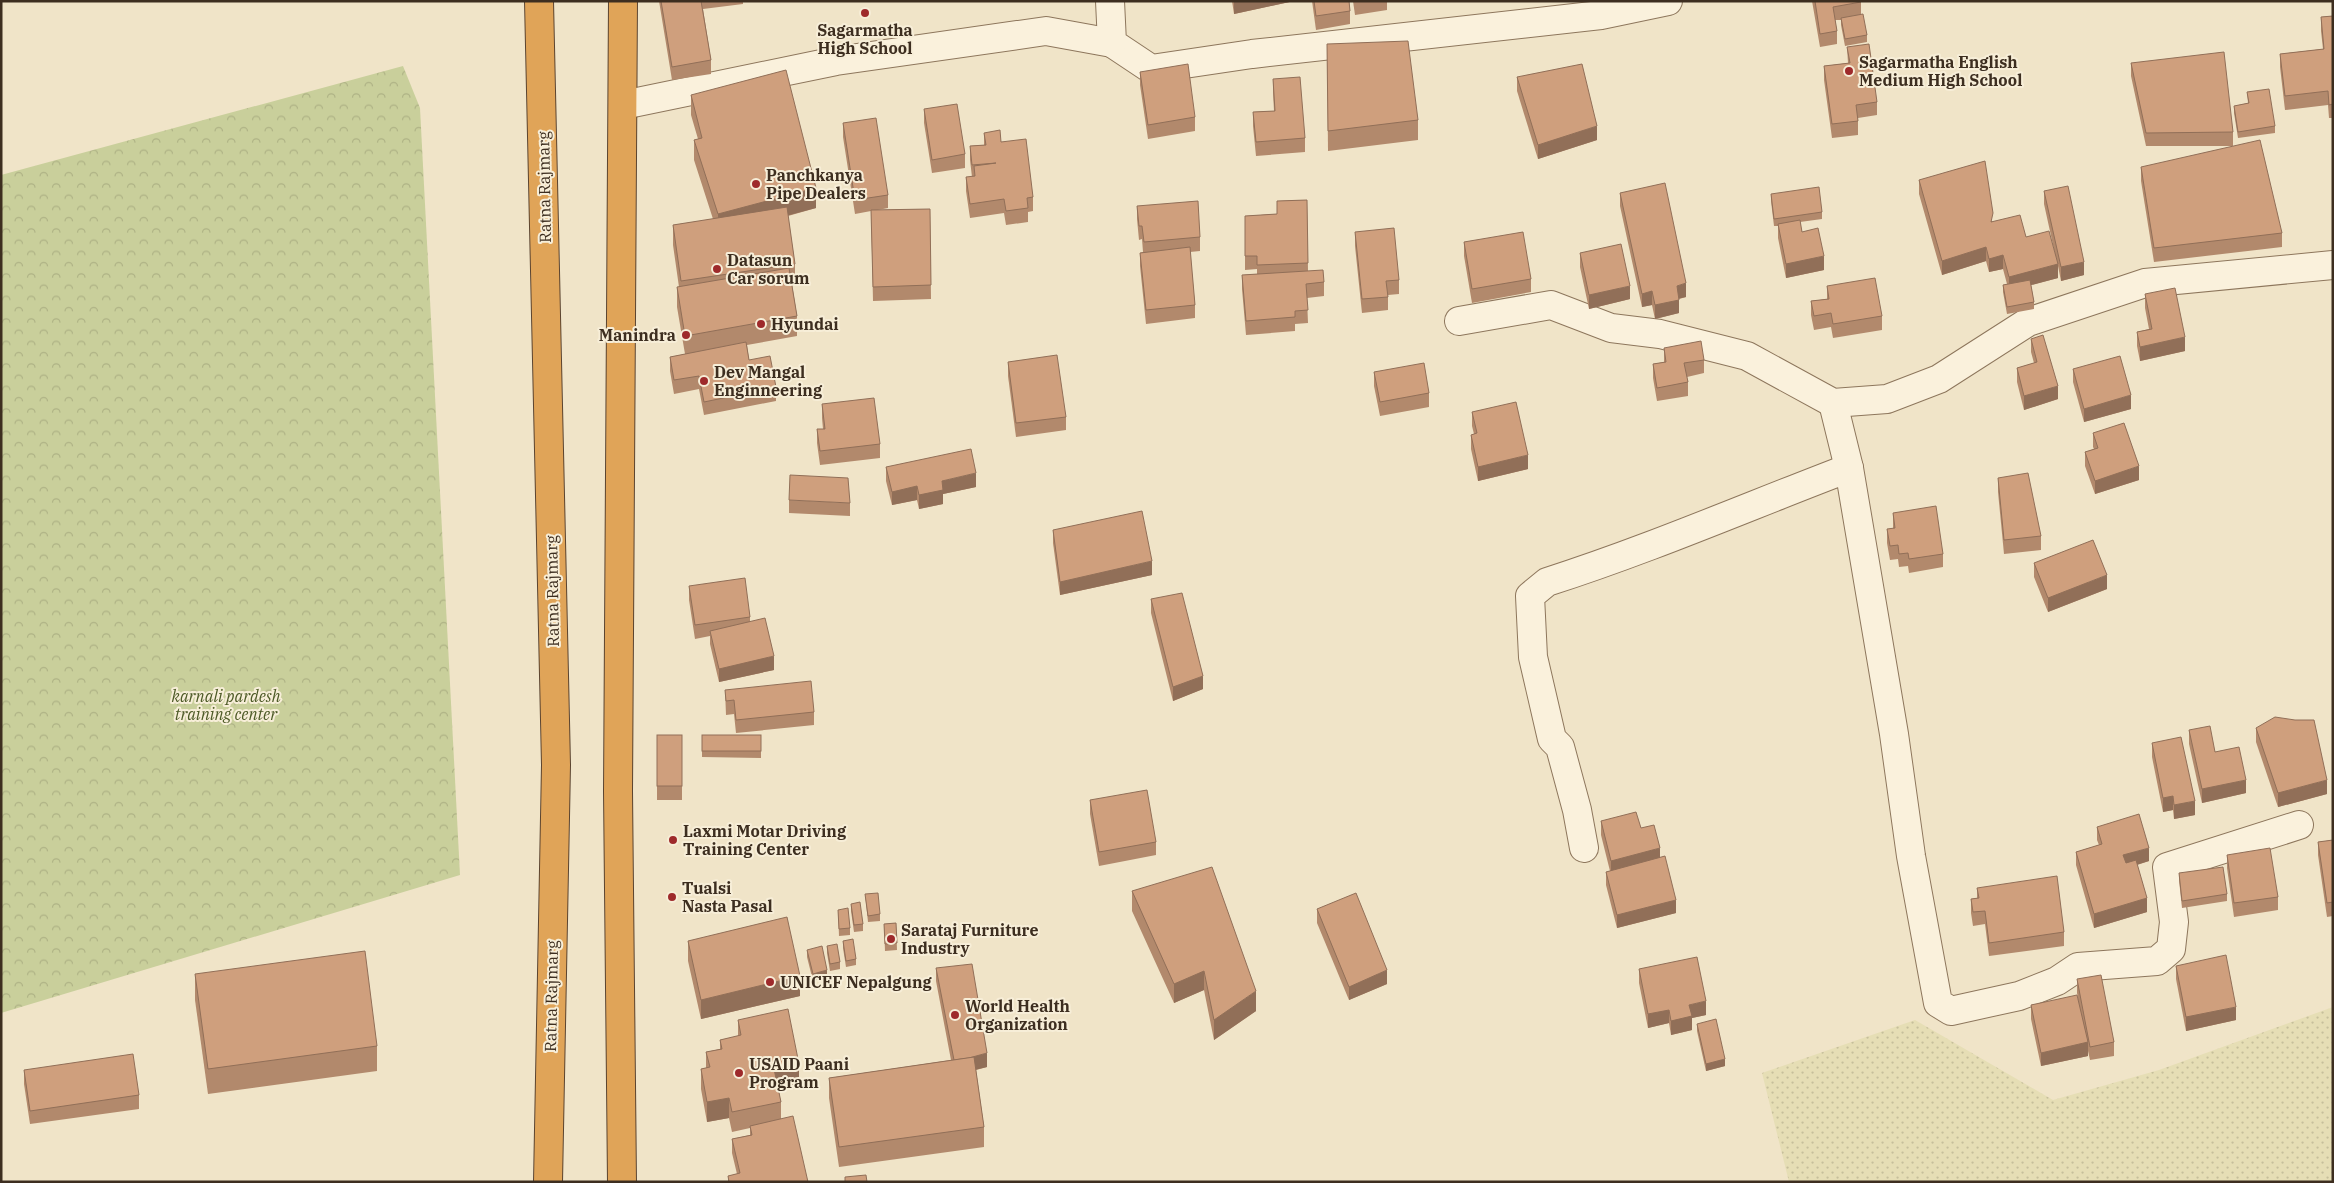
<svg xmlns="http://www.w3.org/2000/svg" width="2334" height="1183" viewBox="0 0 2334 1183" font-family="'IBM Plex Serif',serif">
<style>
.farmland{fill:url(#farmland-dots)}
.park{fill:url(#park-crowns)}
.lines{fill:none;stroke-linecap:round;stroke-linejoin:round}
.minor-casing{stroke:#8d765c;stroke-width:30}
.highway-casing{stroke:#5b4430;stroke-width:30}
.minor{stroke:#faf1dc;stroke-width:28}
.highway{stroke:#e0a458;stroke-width:28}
.wall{fill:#b2896c}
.shaded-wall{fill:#916f58}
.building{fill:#cf9f7d;stroke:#916f58}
.poi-dot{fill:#9e2a2b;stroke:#f7eed8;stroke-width:2}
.labels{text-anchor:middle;stroke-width:4;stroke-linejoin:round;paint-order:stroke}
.poi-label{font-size:16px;font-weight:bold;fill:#3d2e20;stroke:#f7eed8;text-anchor:start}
.street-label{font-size:16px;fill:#3d2e20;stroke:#f7eed8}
.park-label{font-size:16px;font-style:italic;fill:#4d5a26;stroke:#f7eed8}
</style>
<defs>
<pattern id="farmland-dots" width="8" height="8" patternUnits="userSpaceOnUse" patternTransform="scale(1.25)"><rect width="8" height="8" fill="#e6deb5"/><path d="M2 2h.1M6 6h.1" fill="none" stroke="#c6bf9b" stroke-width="1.8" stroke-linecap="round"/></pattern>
<pattern id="park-crowns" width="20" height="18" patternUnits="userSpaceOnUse" patternTransform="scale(1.25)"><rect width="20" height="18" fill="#c9cf9b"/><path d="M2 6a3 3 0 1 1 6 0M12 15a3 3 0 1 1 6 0" fill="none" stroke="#aeb285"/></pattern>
</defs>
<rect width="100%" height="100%" fill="#f0e4c8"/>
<path class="farmland" d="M2333,1007V1182H1789L1762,1073L1915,1020L2053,1100L2159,1070Z"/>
<path class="park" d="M403,66L420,108L460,875L1,1013V175Z"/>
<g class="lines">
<defs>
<g id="minor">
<path d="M1110,1L1112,43L1151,69L1252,54L1601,15L1668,1"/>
<path d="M623,105L836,61L1046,31L1112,43"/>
<path d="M1459,321L1551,305L1611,328L1660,334L1747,356L1833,403L1887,399L1939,379L2028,322L2145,283L2333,265"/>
<path d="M1833,403L1849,468L1894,734L1911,856L1938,1003L1951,1011L2019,996L2057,981L2078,967L2157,961L2171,949L2174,922L2167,867L2299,825"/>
<path d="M1584,848L1577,810L1560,747L1552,739L1533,657L1530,596L1547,582C1650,549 1749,506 1849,468"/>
</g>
<g id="highway">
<path d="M539,1L556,765L548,1182"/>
<path d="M622,1182L618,791L623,1"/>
</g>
</defs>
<use href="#minor" class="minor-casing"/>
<use href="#highway" class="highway-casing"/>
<use href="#minor" class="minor"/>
<use href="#highway" class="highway"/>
</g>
<g class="wall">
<path d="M659,1H743V4L703,9L711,60V74L672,80Z"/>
<path d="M1232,1H1294L1234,14Z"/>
<path d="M1312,1H1349L1350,11V24L1316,30Z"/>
<path d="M1353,1H1387V10L1355,15Z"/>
<path d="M1812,1H1861V14L1867,35V42L1845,46L1841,25V20H1835L1837,31V44L1820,47Z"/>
<path d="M2333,16V118H2329L2328,105L2285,110L2280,67V54L2323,49L2321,31V17Z"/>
<path d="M1327,44L1418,120V140L1328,151Z"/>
<path d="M1847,47L1877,102V115L1858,118V135L1832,138L1824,80V66L1848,63Z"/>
<path d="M2131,63L2233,132V146H2146L2131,76Z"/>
<path d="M1140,72L1195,117V131L1148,139L1140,85Z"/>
<path d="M1517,77L1597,140L1538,159L1517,91Z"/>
<path d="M1273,79L1305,138V152L1256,156L1253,126V112L1274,111L1273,92Z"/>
<path d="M2247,92L2275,126V133L2238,138L2234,113V106L2248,103Z"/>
<path d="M691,95L816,208L788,216L795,264V284H792L797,316V336L747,345L749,360L776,387V401L704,415L699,389L674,394L670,371V357L685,354L677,307V287H679L673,245V225L713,219L694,160V140L698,139L691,115Z"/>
<path d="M924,109L965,154V168L932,173L924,123Z"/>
<path d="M843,123L888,195V208L878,210L930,209L931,299L873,301L871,211L855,214L843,137Z"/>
<path d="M984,133L1001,142L1033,197V211L1028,212V222L1006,225L1004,213L970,218L966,191V177H972L970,160V146L984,145Z"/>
<path d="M2141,167L2282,233V247L2154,262L2141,181Z"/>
<path d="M1919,180L1993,222L2026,237L2055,254L2044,204V191L2084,275L2061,281L2058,266V278L2031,285L2034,302V309L2007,314L2003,292V285L2007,284L2003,269L1989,272L1986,261L1942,275L1919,194Z"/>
<path d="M1620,193L1686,297L1679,299V313L1655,319L1652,305L1642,307L1620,206Z"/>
<path d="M1771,194L1822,212V219L1800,222L1802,232L1824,270L1786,278L1778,238V226H1774L1771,201Z"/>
<path d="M1307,200L1308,271L1324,282V296L1307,298L1308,323L1295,324V331L1246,335L1242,289V275L1257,274V269L1245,270V216L1277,214V201Z"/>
<path d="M1137,206L1200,237V251L1190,252L1195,305V318L1146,324L1140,266V253L1143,252L1142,239L1139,240L1137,219Z"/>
<path d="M1355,232L1399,280V294L1388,295V310L1362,313L1355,246Z"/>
<path d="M1464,242L1531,279V292L1472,303L1464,256Z"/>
<path d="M1580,253L1630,299L1589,309L1580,267Z"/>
<path d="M1827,286L1882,316V330L1833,338L1831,327L1814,330L1811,315V301L1827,299Z"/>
<path d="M2145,294L2185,351L2140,361L2137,346V332L2149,329L2145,308Z"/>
<path d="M2031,339L2058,399L2024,410L2017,382V368L2034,363L2031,352Z"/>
<path d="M1664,348L1704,360V373L1687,377L1688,382V396L1657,401L1653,378V364L1664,362Z"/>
<path d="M1008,362L1066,417V430L1016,437L1008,376Z"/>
<path d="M2073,369L2131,409L2084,422L2073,382Z"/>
<path d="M1374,372L1429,393V407L1380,416L1374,386Z"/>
<path d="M822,404L880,444V458L820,465L817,443V429H823L822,418Z"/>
<path d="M1472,412L1528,469L1478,481L1471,449V435L1474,434L1472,426Z"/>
<path d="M2093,433L2139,480L2095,494L2085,466V452L2094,449L2093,447Z"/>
<path d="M886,467L976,487L943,494V504L919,509L917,500L892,505L886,481Z"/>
<path d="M1998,478L2041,536V550L2004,554L1998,492Z"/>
<path d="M789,500L850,503V516L789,513Z"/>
<path d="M1893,513L1943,554V567L1909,573L1908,566L1899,567L1898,559L1890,560L1887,543V529H1893Z"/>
<path d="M1053,530L1152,575L1060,595L1053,543Z"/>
<path d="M2034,563L2107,589L2048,612L2034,577Z"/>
<path d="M689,586L750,617V621L774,670L719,682L710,644V636L695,639L689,600Z"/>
<path d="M1151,599L1203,689L1173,701L1151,613Z"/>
<path d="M725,690L814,712V725L736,733L734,714L726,715Z"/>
<path d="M2256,728L2327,794L2278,807L2256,742Z"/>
<path d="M2189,730L2215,752L2246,793L2202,803L2189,744Z"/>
<rect x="657" y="735" width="25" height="65"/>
<path d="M702,735H761V758L702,757Z"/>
<path d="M2152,743L2195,815L2174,819L2173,810L2163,812L2152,757Z"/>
<path d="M1090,800L1156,842V855L1099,866L1090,814Z"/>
<path d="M1601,821L1641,828L1660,857L1676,913L1617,928L1606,885V872L1610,871L1601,835Z"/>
<path d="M2097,827L2149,861L2137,865L2147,912L2094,928L2076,865V852L2099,845L2097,840Z"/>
<path d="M2333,840V916L2327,917L2318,855V842Z"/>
<path d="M2227,855L2278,897V910L2234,917L2227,868Z"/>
<path d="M2179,873L2227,894V901L2182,908L2179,880Z"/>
<path d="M1977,888L2064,932V946L1989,956L1985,924L1973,926L1971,913V899L1977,898Z"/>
<path d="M1132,891L1256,1011L1214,1040L1204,990L1174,1003L1132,911Z"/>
<path d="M865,894L880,914V921L868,922Z"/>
<path d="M851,904L863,924V931L854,932L851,911Z"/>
<path d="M1317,909L1387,984L1349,1000L1317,923Z"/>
<path d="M838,910L850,928V935L839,936Z"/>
<path d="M896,923L897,950L885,951L884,924Z"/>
<path d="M688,941L800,996L701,1019L688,961Z"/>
<path d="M843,941L856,959V965L846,967L843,948Z"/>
<path d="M827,946L840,962V969L830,971L827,953Z"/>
<path d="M807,950L827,977L813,981L807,957Z"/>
<path d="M2176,966L2236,1020L2186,1031L2176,979Z"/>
<path d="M936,968L987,1067L976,1070L984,1127V1147L839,1167L829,1098V1078L951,1060L936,981Z"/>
<path d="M1639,969L1706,1015L1692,1018V1030L1671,1035L1669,1023L1648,1028L1639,983Z"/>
<path d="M195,974L377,1046V1071L208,1094L195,1000Z"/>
<path d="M2077,979L2114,1042V1056L2090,1060L2088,1051V1056L2041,1066L2031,1019V1005L2078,999L2077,993Z"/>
<path d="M738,1020L799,1083L778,1088L781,1102V1119L808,1182H728V1176L737,1174L732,1153V1139L750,1135V1128L732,1132L729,1118L707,1122L701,1089V1069L706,1068V1052L720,1049V1040L738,1036Z"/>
<path d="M1697,1024L1725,1066L1706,1071L1697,1031Z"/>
<path d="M24,1070L139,1095V1109L30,1124L24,1084Z"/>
</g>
<g class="shaded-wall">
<path d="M1234,1H1294L1234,14Z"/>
<path d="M1597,126V140L1538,159V145Z"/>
<path d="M816,188V208L718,234V214Z"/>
<path d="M1986,247V261L1942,275V261Z"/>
<path d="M2003,255V269L1989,272V259Z"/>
<path d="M1824,256V270L1786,278V264Z"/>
<path d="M2084,262V275L2061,281V267Z"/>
<path d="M2058,264V278L2009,291V277Z"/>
<path d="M1686,283V297L1677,299V286Z"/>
<path d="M1630,286V299L1589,309V295Z"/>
<path d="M1652,291V305L1642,307V294Z"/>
<path d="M1679,300V313L1655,319V305Z"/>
<path d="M2185,337V351L2140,361V347Z"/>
<path d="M2058,386V399L2024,410V396Z"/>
<path d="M2131,395V409L2084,422V409Z"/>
<path d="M1528,455V469L1478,481V467Z"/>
<path d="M2139,466V480L2095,494V481Z"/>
<path d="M976,473V487L943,494V504L919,509V495L942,481Z"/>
<path d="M917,486V500L892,505V492Z"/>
<path d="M1152,561V575L1060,595V582Z"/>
<path d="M2107,575V589L2048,612V598Z"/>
<path d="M774,656V670L719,682V669Z"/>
<path d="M1203,676V689L1173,701V687Z"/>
<path d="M2246,780V793L2202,803V789Z"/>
<path d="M2327,780V794L2278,807V793Z"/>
<path d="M2173,796V810L2163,812V798Z"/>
<path d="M2195,801V815L2174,819V805Z"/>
<path d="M1660,848V862L1611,874V861Z"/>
<path d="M2149,848V861L2123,869V855Z"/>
<path d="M2147,898V912L2094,928V914Z"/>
<path d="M1676,900V913L1617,928V915Z"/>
<path d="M827,970V977L813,981V974Z"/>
<path d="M1387,970V984L1349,1000V987Z"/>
<path d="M1204,971V990L1174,1003V984Z"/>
<path d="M800,976V996L701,1019V1000Z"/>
<path d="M1256,991V1011L1214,1040V1020Z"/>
<path d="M1706,1001V1015L1692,1018V1030L1671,1035V1021L1689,1005Z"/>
<path d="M2236,1007V1020L2186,1031V1017Z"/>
<path d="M1669,1010V1023L1648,1028V1014Z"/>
<path d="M2088,1042V1056L2041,1066V1053Z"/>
<path d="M987,1053V1067L954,1075V1062Z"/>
<path d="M1725,1059V1066L1706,1071V1064Z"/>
<path d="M799,1064V1083L774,1089V1069Z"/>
<path d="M729,1098V1118L707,1122V1102Z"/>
</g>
<g class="building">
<path d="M661,1H701L711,60L672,67Z"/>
<path d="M1314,1H1349L1350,11L1316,16Z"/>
<path d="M1815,1H1861V2L1833,7L1837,31L1820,34Z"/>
<path d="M1863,14L1867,35L1845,39L1841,18Z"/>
<path d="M2333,16V104L2329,105L2328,91L2285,96L2280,54L2324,49L2321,17Z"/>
<path d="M1408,41L1418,120L1328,131L1327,44Z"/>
<path d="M1869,44L1877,102L1856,105L1858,121L1832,124L1824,66L1850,63L1847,47Z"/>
<path d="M2224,52L2233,132L2146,133L2131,63Z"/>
<path d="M1188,64L1195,117L1148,125L1140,72Z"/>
<path d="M1582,64L1597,126L1538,145L1517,77Z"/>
<path d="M786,70L816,188L718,214L694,140L702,138L691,95Z"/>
<path d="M1300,77L1305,138L1256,142L1253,112L1275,111L1273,79Z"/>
<path d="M2269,89L2275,126L2238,132L2234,106L2249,103L2247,92Z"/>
<path d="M957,104L965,154L932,160L924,109Z"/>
<path d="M876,118L888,195L855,200L843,123Z"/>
<path d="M1000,130L1001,142L1026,139L1033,197L1027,198L1028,208L1006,211L1004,199L970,204L966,177L975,176L974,166L996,163L972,165L970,146L986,145L984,133Z"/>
<path d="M2260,140L2282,233L2154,248L2141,167Z"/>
<path d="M1985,161L1993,213L1991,222L2020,215L2026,237L2049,231L2058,264L2009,277L2003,255L1989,259L1986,247L1942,261L1919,180Z"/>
<path d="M1665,183L1686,283L1677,286L1679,300L1655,305L1652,291L1642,294L1620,193Z"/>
<path d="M2068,186L2084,262L2061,267L2044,191Z"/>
<path d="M1819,187L1822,212L1774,219L1771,194Z"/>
<path d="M1307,200L1308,263L1257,265V256H1245V216L1277,214V201Z"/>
<path d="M1198,201L1200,237L1144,242L1142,226H1139L1137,206Z"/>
<path d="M787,207L795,264L681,281L673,225Z"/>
<path d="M930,209L931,285L873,287L871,210Z"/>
<path d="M1800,220L1802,232L1818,228L1824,256L1786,264L1778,224Z"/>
<path d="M1394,228L1399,280L1386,281L1388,297L1362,299L1355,232Z"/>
<path d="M1523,232L1531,279L1472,289L1464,242Z"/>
<path d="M1621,244L1630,286L1589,295L1580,253Z"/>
<path d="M1190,247L1195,305L1146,310L1140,253Z"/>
<path d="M789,268L797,316L685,336L677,287Z"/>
<path d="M1323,270L1324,282L1306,284L1308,310L1295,311V317L1246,321L1242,275Z"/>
<path d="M1875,278L1882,316L1833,324L1831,313L1814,316L1811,301L1829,299L1827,286Z"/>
<path d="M2030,280L2034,302L2007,307L2003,285Z"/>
<path d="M2175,288L2185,337L2140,347L2137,332L2152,329L2145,294Z"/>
<path d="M2043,335L2058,386L2024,396L2017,368L2037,362L2031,339Z"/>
<path d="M1701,341L1704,360L1684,363L1688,382L1657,388L1653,364L1666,362L1664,348Z"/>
<path d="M746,342L749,360L770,356L776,387L704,402L699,376L674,380L670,357Z"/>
<path d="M1057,355L1066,417L1016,423L1008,362Z"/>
<path d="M2120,356L2131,395L2084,409L2073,369Z"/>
<path d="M1424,363L1429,393L1380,402L1374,372Z"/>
<path d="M874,398L880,444L820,451L817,429H825L822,404Z"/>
<path d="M1516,402L1528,455L1478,467L1471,435L1477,433L1472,412Z"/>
<path d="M2124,423L2139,466L2095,481L2085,452L2098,448L2093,433Z"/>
<path d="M971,449L976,473L942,481L943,490L919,495L917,486L892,492L886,467Z"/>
<path d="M2028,473L2041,536L2004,540L1998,478Z"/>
<path d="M790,475L848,478L850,503L789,500Z"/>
<path d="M1936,506L1943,554L1909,559L1908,553L1899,554L1898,545L1890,546L1887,529L1895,528L1893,513Z"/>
<path d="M1142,511L1152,561L1060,582L1053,530Z"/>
<path d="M2093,540L2107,575L2048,598L2034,563Z"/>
<path d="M745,578L750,617L695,625L689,586Z"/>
<path d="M1182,593L1203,676L1173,687L1151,599Z"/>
<path d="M765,618L774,656L719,669L710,631Z"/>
<path d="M811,681L814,712L736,720L734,700L726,701L725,690Z"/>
<path d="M2275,717L2295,720H2314L2327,780L2278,793L2256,728Z"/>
<path d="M2210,726L2215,752L2239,747L2246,780L2202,789L2189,730Z"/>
<rect x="657" y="735" width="25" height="51"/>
<rect x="702" y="735" width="59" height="16"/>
<path d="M2181,737L2195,801L2174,805L2173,796L2163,798L2152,743Z"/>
<path d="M1147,790L1156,842L1099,852L1090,800Z"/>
<path d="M1636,812L1641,828L1654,825L1660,848L1611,861L1601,821Z"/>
<path d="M2139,814L2149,848L2123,855L2126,863L2136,860L2147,898L2094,914L2076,852L2102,844L2097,827Z"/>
<path d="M2333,840V902L2327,903L2318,842Z"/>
<path d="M2270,848L2278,897L2234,903L2227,855Z"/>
<path d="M1665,856L1676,900L1617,915L1606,872Z"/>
<path d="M1212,867L1256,991L1214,1020L1204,971L1174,984L1132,891Z"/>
<path d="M2223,867L2227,894L2182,901L2179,873Z"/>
<path d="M2057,876L2064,932L1989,943L1985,911L1973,912L1971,899L1979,898L1977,888Z"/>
<path d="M878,893L880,914L868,916L865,894Z"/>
<path d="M1356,893L1387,970L1349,987L1317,909Z"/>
<path d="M860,902L863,924L854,925L851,904Z"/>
<path d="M848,908L850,928L839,929L838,910Z"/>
<path d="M787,917L800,976L701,1000L688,941Z"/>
<path d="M896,923L897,943L885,944L884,924Z"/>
<path d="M853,939L856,959L846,961L843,941Z"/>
<path d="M837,944L840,962L830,964L827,946Z"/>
<path d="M822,946L827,970L813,974L807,950Z"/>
<path d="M365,951L377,1046L208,1069L195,974Z"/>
<path d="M2226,955L2236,1007L2186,1017L2176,966Z"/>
<path d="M1697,957L1706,1001L1689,1005L1692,1016L1671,1021L1669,1010L1648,1014L1639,969Z"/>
<path d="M972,964L987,1053L969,1058L954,1060L936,968Z"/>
<path d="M2101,975L2114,1042L2090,1047L2077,979Z"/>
<path d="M2077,995L2088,1042L2041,1053L2031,1005Z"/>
<path d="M788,1009L799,1064L774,1069L781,1102L732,1112L729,1098L707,1102L701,1069L710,1067L706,1052L722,1049L720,1040L741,1035L738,1020Z"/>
<path d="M1716,1019L1725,1059L1706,1064L1697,1024Z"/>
<path d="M133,1054L139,1095L30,1111L24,1070Z"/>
<path d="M974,1057L984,1127L839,1147L829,1078Z"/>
<path d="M793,1116L808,1182H729L728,1176L740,1173L732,1139L752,1135L750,1126Z"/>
<path d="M866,1175L867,1182H845V1177Z"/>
</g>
<g class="poi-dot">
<circle cx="865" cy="13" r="5"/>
<circle cx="1849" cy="71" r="5"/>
<circle cx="756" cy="184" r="5"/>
<circle cx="717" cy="269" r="5"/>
<circle cx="761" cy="324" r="5"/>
<circle cx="686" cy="335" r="5"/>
<circle cx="704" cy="381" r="5"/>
<circle cx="673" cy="840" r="5"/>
<circle cx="672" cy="897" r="5"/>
<circle cx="891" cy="939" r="5"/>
<circle cx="770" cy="982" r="5"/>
<circle cx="955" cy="1015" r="5"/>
<circle cx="739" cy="1073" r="5"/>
</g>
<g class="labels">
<g class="poi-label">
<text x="865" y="36" text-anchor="middle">Sagarmatha<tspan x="865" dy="18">High School</tspan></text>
<text x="1859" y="68">Sagarmatha English<tspan x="1859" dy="18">Medium High School</tspan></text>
<text x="766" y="181">Panchkanya<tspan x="766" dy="18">Pipe Dealers</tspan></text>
<text x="727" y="266">Datasun<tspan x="727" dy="18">Car sorum</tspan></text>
<text x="771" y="330">Hyundai</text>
<text x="676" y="341" text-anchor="end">Manindra</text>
<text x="714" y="378">Dev Mangal<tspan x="714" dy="18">Enginneering</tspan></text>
<text x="683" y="837">Laxmi Motar Driving<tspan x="683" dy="18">Training Center</tspan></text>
<text x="682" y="894">Tualsi<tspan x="682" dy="18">Nasta Pasal</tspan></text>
<text x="901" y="936">Sarataj Furniture<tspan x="901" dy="18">Industry</tspan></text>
<text x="780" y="988">UNICEF Nepalgung</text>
<text x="965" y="1012">World Health<tspan x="965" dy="18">Organization</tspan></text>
<text x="749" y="1070">USAID Paani<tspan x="749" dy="18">Program</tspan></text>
</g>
<g class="street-label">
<text transform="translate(544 187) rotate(-91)" y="6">Ratna Rajmarg</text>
<text transform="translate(552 591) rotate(-91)" y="6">Ratna Rajmarg</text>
<text transform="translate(551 996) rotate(-89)" y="6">Ratna Rajmarg</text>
</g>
<g class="park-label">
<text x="226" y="702">karnali pardesh<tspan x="226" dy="18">training center</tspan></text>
</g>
</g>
<rect width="2334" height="1183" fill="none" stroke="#3d2e20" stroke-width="5"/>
</svg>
